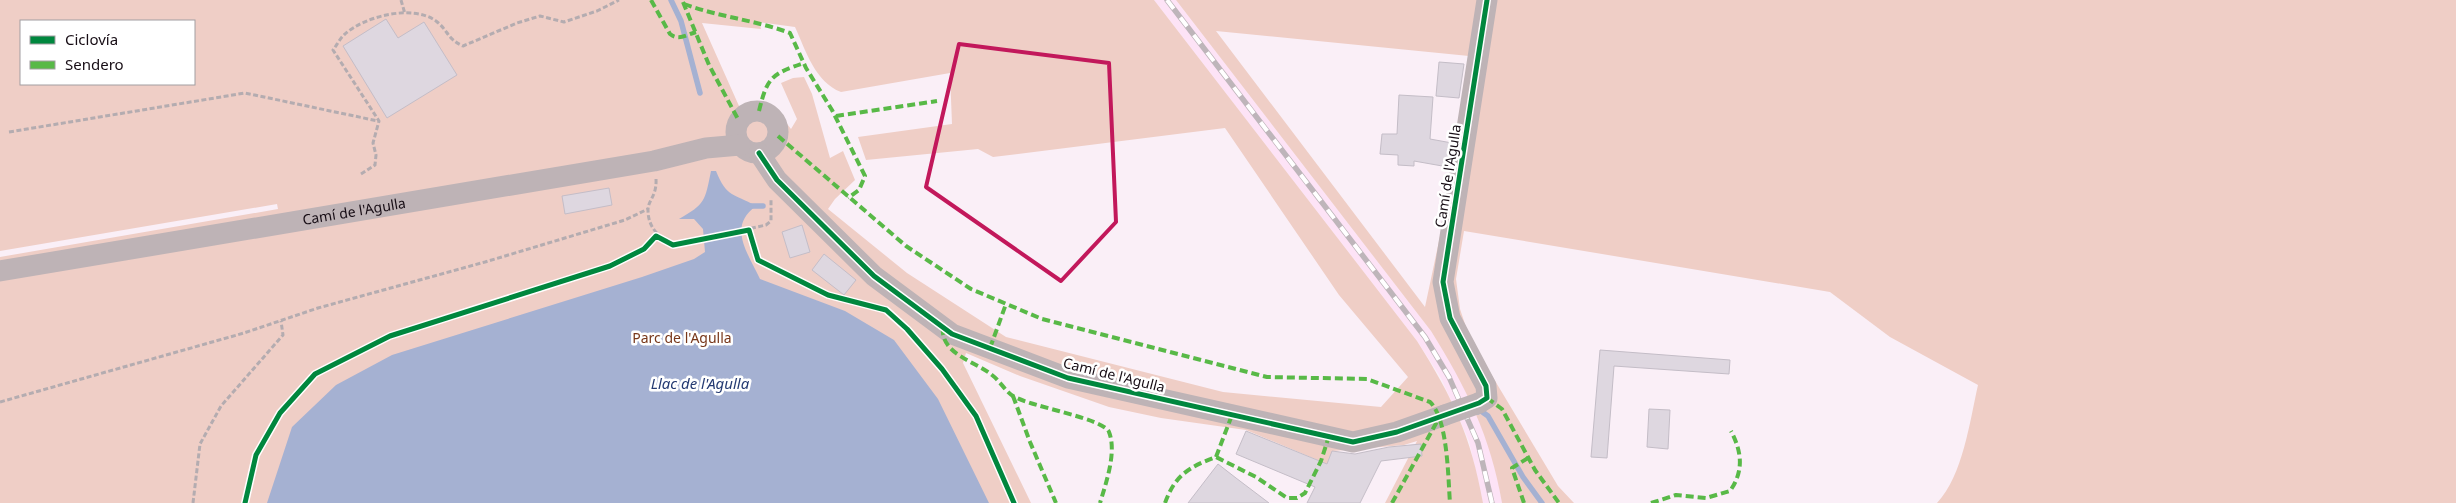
<svg xmlns="http://www.w3.org/2000/svg" width="2456" height="503" viewBox="0 0 2456 503" font-family="'Noto Sans',sans-serif">
<style>
.built{fill:#fde3f6}
.green{fill:#efcec6;fill-rule:evenodd}
.water{fill:#a5b1d2}
.lines{fill:none;stroke-linecap:round;stroke-linejoin:round}
.stream{stroke:#a5b1d2;stroke-width:5.5}
.building{fill:#ded7e0;stroke:#c4bdc7}
.path{stroke:#b4acb0;stroke-width:3;stroke-dasharray:5 2.5;stroke-linecap:butt}
.minor{stroke:#beb3b6;stroke-width:21}
.rail-casing{stroke:#beb5ba;stroke-width:5.5}
.rail{stroke:#fff;stroke-width:4;stroke-dasharray:11;stroke-linecap:butt}
.minor-bridge{stroke:#beb3b6;stroke-width:21}
.quiet{stroke:#58b947;stroke-width:4;stroke-dasharray:8 4;stroke-linecap:butt}
.cycleway-casing{stroke:#fff;stroke-width:8}
.cycleway{stroke:#00873e;stroke-width:5}
.marked{fill:none;stroke:#c2185b;stroke-width:4;stroke-linejoin:round}
.labels{text-anchor:middle;stroke-width:5;stroke-linejoin:round;paint-order:stroke}
.street-label{font-size:14px;fill:#170d15;stroke:#fff}
.park-label{font-size:14px;fill:#78371a;stroke:#fff}
.water-label{font-size:15px;font-style:italic;fill:#243a72;stroke:#fff}
</style>
<rect width="100%" height="100%" fill="#faeff7"/>
<path class="built" d="M1154,0H1176L1431,331L1457,372L1487,438L1497,474L1502,503H1483L1469,441L1441,378L1417,341Z"/>
<g class="green">
<path d="M0,0H1154L1417,341C1453,398 1471,436 1483,503H1385L1417,441L1404,445L1333,451L1327,464L1246,430L1161,418L1109,407L1020,376L966,353L963,363L1031,503H0V257L278,209L277,204L0,251ZM21,21H194V84H21ZM759,22L795,27C806,51 815,82 841,92L950,73L952,124L858,137L866,160L978,149L993,157L1225,128L1339,295L1408,377L1381,407L1223,392L1006,337L907,273L828,209L835,199L855,180L843,151L830,158L812,94L804,77L793,78L781,83L797,119L791,129L774,107L739,106L702,23L761,29Z"/>
<path d="M1176,0H2456V503H1937C1963,476 1970,420 1978,385L1890,337L1830,292L1464,231L1456,279L1460,309L1470,339L1558,486L1574,503H1502C1491,437 1466,387 1431,331ZM1216,31L1469,56L1460,142L1425,307Z"/>
</g>
<path class="water" d="M711,171H716C727,198 733,193 756,206C727,227 748,253 760,279L845,311L894,340L938,399L989,503H267L292,427L336,385L392,355L642,277L694,259L705,252L703,229L694,219H679C705,204 705,201 711,171Z"/>
<g class="lines">
<g class="stream">
<path d="M671,0L681,21L700,93"/>
<path d="M750,206H763"/>
<path d="M1478,412L1481,411L1488,416L1523,477L1542,503"/>
</g>
</g>
<g class="building">
<path d="M386,19L398,38L424,22L457,75L387,118L343,46Z"/>
<path d="M1439,62L1464,64L1459,98L1436,96Z"/>
<path d="M1399,95L1433,97L1430,139L1452,143L1448,167L1414,161V166L1398,165V155L1380,154L1382,134H1397Z"/>
<path d="M609,188L612,205L565,214L562,196Z"/>
<path d="M802,225L810,252L790,258L782,232Z"/>
<path d="M824,254L856,280L844,295L812,270Z"/>
<path d="M1600,350L1730,360L1729,374L1614,366L1607,458L1591,457Z"/>
<path d="M1649,409L1670,410L1668,449L1647,447Z"/>
<path d="M1246,431L1327,464L1332,451L1355,454L1389,447L1421,444L1422,456L1381,461L1360,503H1307L1315,487L1236,454Z"/>
<path d="M1218,464L1236,478L1269,503H1188Z"/>
</g>
<g class="lines">
<g class="path">
<path d="M401,0L405,14"/>
<path d="M9,132L245,93L378,121"/>
<path d="M361,174L375,165L376,155L373,143L379,121L333,50C337,45 340,38 345,34C365,16 413,4 436,21C448,30 447,39 463,46L517,23L540,16L564,22L597,11L619,0"/>
<path d="M656,179C657,196 648,200 648,210C648,228 659,237 673,245L766,225L771,221V200"/>
<path d="M749,230L758,260L828,295L886,310"/>
<path d="M890,315C923,343 953,378 975,415C991,442 1002,474 1014,503"/>
<path d="M0,402L244,333L318,308L485,262L625,220L648,209"/>
<path d="M193,503L200,444L221,406L283,335L281,321"/>
<path d="M245,503L256,455L280,413L315,374L390,336L610,266L644,249L656,236"/>
</g>
<g class="minor">
<circle cx="757" cy="132" r="21"/>
<path d="M759,153L777,180L874,276L952,334L1068,378L1353,442L1397,432L1445,415"/>
<path id="s1" d="M0,271L654,161L706,148L740,145"/>
<path d="M1479,403L1487,398L1486,386L1450,318L1443,282L1487,0"/>
</g>
<defs>
<path id="rail" d="M1167,0L1425,337L1449,377L1478,443L1492,503"/>
</defs>
<use href="#rail" class="rail-casing"/>
<use href="#rail" class="rail"/>
<path class="minor-bridge" d="M1445,415L1479,403"/>
<g class="quiet">
<path d="M651,0L670,34C679,41 686,35 696,32"/>
<path d="M683,2L709,65L739,121"/>
<path d="M684,4C719,17 755,20 790,33L806,68L832,110L865,176L859,190L848,198"/>
<path d="M759,111C767,78 771,74 804,63"/>
<path d="M836,116L937,101"/>
<path d="M778,136L906,246L971,289L1042,319L1267,377L1367,379L1430,402C1448,419 1448,478 1450,503"/>
<path d="M943,327C940,354 975,361 992,375C1000,381 1005,391 1013,396C1031,407 1103,418 1109,432C1117,452 1106,483 1100,503"/>
<path d="M990,348L1006,304"/>
<path d="M1013,396L1030,442L1056,503"/>
<path d="M1487,398L1502,409L1535,470L1559,503"/>
<path d="M1216,457L1232,415"/>
<path d="M1165,503C1175,475 1189,467 1216,457L1256,477L1287,498H1297L1305,493L1321,461L1329,436"/>
<path d="M1392,503L1439,418"/>
<path d="M1524,503L1512,468L1528,458"/>
<path d="M1651,503L1676,495L1706,498L1730,491C1744,471 1742,452 1731,431"/>
</g>
<defs>
<g id="cycleway">
<path d="M759,153L777,180L874,276L952,334L1068,378L1353,442L1397,432L1479,403L1487,398L1486,386L1450,318L1443,282L1487,0"/>
<path d="M245,503L256,455L280,413L315,374L390,336L610,266L644,249L656,236L673,245L749,230L758,260L828,295L886,310L907,329L942,369L976,416L1014,503"/>
</g>
</defs>
<use href="#cycleway" class="cycleway-casing"/>
<use href="#cycleway" class="cycleway"/>
</g>
<path class="marked" d="M959,44L1109,63L1116,222L1061,281L926,187Z"/>
<g class="labels">
<g class="street-label">
<text transform="translate(1448 176) rotate(-81)" y="5">Camí de l'Agulla</text>
<text dy="5" stroke="none"><textPath href="#s1" startOffset="359">Camí de l'Agulla</textPath></text>
<text transform="translate(1114 375) rotate(14)" y="5">Camí de l'Agulla</text>
</g>
<g class="park-label">
<text x="682" y="343">Parc de l'Agulla</text>
</g>
<g class="water-label">
<text x="700" y="389">Llac de l'Agulla</text>
</g>
</g>
<rect x="20" y="20" width="175" height="65" fill="#ffffff" stroke="#a29ea1"/>
<rect x="30" y="36" width="25" height="8" fill="#00873e" stroke="#a29ea1"/>
<text x="65" y="45" font-size="15" fill="#170d15">Ciclovía</text>
<rect x="30" y="61" width="25" height="8" fill="#58b947" stroke="#a29ea1"/>
<text x="65" y="70" font-size="15" fill="#170d15">Sendero</text>
</svg>
